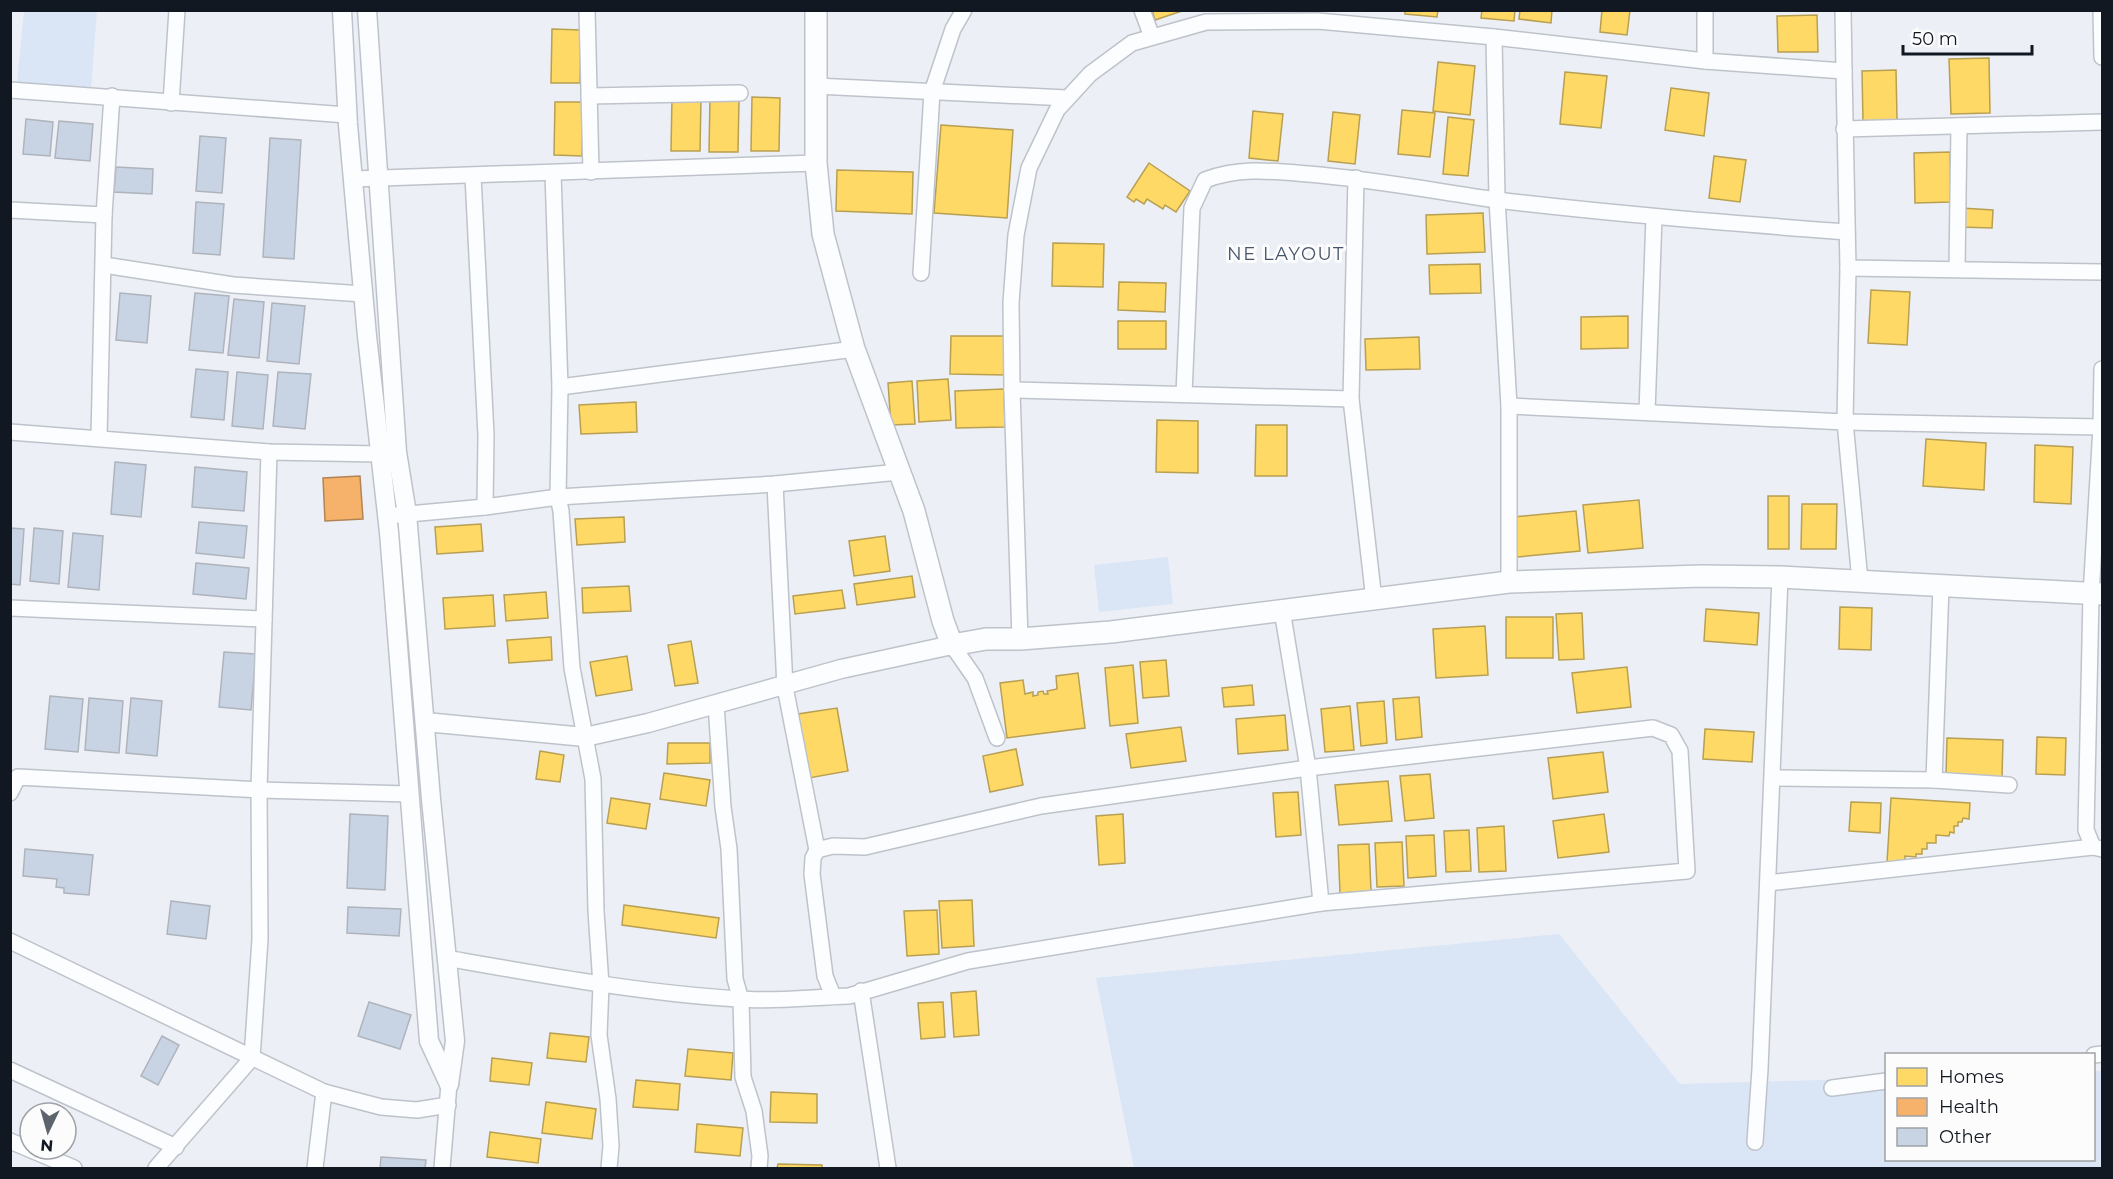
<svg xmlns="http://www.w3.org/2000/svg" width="2113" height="1179" viewBox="0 0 2113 1179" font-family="Montserrat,sans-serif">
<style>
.green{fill:#dae5f6}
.homes{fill:#ffd966;stroke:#b89f52;stroke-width:1.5}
.health{fill:#f6b26b;stroke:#b28455;stroke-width:1.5}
.building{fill:#c8d3e4;stroke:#afb4bc;stroke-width:1.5}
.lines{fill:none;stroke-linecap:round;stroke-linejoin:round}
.minor-casing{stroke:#bec3cb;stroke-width:18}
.tertiary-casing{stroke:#bec3cb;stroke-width:21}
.secondary-casing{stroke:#bec3cb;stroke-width:24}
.minor{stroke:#fcfdfe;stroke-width:15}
.tertiary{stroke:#fcfdfe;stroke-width:18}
.secondary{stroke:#fcfdfe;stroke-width:21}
.labels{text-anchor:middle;stroke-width:6;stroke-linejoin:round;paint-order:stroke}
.neighbourhood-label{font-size:18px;letter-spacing:1.5px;fill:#45546b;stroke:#fcfcfc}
</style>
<rect width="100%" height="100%" fill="#ecf0f6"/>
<g class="green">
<path d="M24,11H97L91,89L17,83Z"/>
<path d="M1168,557L1173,604L1099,612L1094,565Z"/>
<path d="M1559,934L1680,1084L1886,1078V1160H2094V1071H2102V1168H1134L1096,978Z"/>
</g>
<g class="homes">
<path d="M1152,10H1185L1155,20Z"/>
<path d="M1405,10H1438L1437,17L1405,14Z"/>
<path d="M1482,10H1515L1514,21L1481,18Z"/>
<path d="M1520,10H1552L1551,23L1519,19Z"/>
<path d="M1602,10H1630L1627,35L1600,32Z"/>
<path d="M1817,15L1818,52H1778L1777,16Z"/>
<path d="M552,29L581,30L580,83H551Z"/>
<path d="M1989,58L1990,113L1951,114L1949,59Z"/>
<path d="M1438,62L1475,66L1470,115L1433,111Z"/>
<path d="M1896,70L1897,120L1863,121L1862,71Z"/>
<path d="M1565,72L1607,76L1601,128L1560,124Z"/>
<path d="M1671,88L1709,93L1704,136L1665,130Z"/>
<path d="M672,97L701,98L700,151H671Z"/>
<path d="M752,97L780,98L779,151H751Z"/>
<path d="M710,98L739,99L738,152H709Z"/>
<path d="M555,102H583L582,156L554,155Z"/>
<path d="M1402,110L1435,113L1430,157L1398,154Z"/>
<path d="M1253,111L1283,114L1278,161L1249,158Z"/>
<path d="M1333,112L1360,115L1355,164L1328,161Z"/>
<path d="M1448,117L1474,120L1468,176L1443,174Z"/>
<path d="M941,125L1013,130L1007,218L934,213Z"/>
<path d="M1950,152L1951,202L1915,203L1914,153Z"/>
<path d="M1714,156L1746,160L1740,202L1709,198Z"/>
<path d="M1149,163L1190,191L1176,212L1165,205L1163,209L1147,199L1144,204L1136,199L1134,202L1127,197Z"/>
<path d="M837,170L913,172L912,214L836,211Z"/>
<path d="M1961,208L1993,210L1992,228L1960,227Z"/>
<path d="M1483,213L1485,252L1427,254L1426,215Z"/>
<path d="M1053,243L1104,244L1103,287L1052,286Z"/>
<path d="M1480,264L1481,293L1430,294L1429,265Z"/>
<path d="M1119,282L1166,283L1165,312L1118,310Z"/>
<path d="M1871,290L1910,292L1907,345L1868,343Z"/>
<path d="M1628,316V348L1581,349V317Z"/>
<rect x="1118" y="321" width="48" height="28"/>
<path d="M951,336H1007L1006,375L950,374Z"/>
<path d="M1419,337L1420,369L1366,370L1365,339Z"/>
<path d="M948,379L951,420L919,422L917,381Z"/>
<path d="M912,381L915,424L891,425L888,383Z"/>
<path d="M1004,389L1005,427L956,428L955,391Z"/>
<path d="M636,402L637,432L581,434L579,405Z"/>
<path d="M1157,420L1198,421V473L1156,472Z"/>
<path d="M1256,425H1287V476H1255Z"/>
<path d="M1926,439L1986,443L1984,490L1923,486Z"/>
<path d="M2035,445L2073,447L2071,504L2034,502Z"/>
<rect x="1768" y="496" width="21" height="53"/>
<path d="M1639,500L1643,548L1588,553L1583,505Z"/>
<path d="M1802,504H1837L1836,549H1801Z"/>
<path d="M1576,511L1580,551L1517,557L1513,517Z"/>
<path d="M624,517L625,542L577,545L575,519Z"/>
<path d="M481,524L483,551L437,554L435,527Z"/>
<path d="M885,536L890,571L854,576L849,541Z"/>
<path d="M912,576L915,597L857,605L854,584Z"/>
<path d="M629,586L631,611L583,613L582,588Z"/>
<path d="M842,590L845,608L795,614L793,596Z"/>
<path d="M546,592L548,618L506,621L504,595Z"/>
<path d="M493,595L495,626L445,629L443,598Z"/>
<path d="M1840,607L1872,608L1871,650L1839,649Z"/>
<path d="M1706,609L1759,613L1757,645L1704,641Z"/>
<path d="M1582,613L1584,659L1559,660L1556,614Z"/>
<rect x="1506" y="617" width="47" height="41"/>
<path d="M1485,626L1488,675L1436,678L1433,629Z"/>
<path d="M551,637L552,660L509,663L507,640Z"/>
<path d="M691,641L698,683L675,686L668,645Z"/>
<path d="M627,656L632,690L596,696L590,662Z"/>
<path d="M1166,660L1169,696L1143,698L1140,662Z"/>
<path d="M1133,665L1138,723L1110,726L1105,668Z"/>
<path d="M1627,667L1631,707L1577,713L1572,673Z"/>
<path d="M1078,673L1085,728L1007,738L1000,683L1023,680L1025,694L1033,692V696L1038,695V692L1043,691L1044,694H1048L1047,691L1057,689L1056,676Z"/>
<path d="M1252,685L1254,705L1224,707L1222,688Z"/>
<path d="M1419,697L1422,737L1396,740L1393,699Z"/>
<path d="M1384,701L1387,743L1361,746L1357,703Z"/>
<path d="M1350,706L1354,750L1325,752L1321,709Z"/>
<path d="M837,708L848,771L809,778L798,714Z"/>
<path d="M1285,715L1288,750L1238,754L1236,719Z"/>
<path d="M1181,727L1186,761L1131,768L1126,734Z"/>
<path d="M1705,729L1754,732L1752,762L1703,759Z"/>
<path d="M2037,737L2066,738L2065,775L2036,774Z"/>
<path d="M1947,738L2003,740L2002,777L1946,775Z"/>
<path d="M668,743H710V763L667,764Z"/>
<path d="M1016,749L1023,785L990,792L983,756Z"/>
<path d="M540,751L564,755L560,782L536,779Z"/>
<path d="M1603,752L1608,792L1553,799L1548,758Z"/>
<path d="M664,773L710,780L706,806L660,799Z"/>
<path d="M1430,774L1434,818L1405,821L1400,776Z"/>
<path d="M1388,781L1392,821L1339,825L1335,785Z"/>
<path d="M1298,792L1301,835L1276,837L1273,793Z"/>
<path d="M611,798L650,804L646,829L607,823Z"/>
<path d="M1891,798L1970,803L1969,819L1963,818L1962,822H1958V826H1954V833L1950,832L1949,836L1936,835V843H1927V849H1922V854H1916V857L1905,856V863L1887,862Z"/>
<path d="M1851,802L1881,803L1880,833L1849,831Z"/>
<path d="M1123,814L1125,863L1099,865L1096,816Z"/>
<path d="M1604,814L1609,852L1558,858L1553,821Z"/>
<path d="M1504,826L1506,871L1479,872L1477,828Z"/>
<path d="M1469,830L1471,871L1446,872L1444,831Z"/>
<path d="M1434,835L1436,876L1408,878L1406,836Z"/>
<path d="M1402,842L1404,886L1377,887L1375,843Z"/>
<path d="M1369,844L1371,891L1340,893L1338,845Z"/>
<path d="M972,900L974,946L942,948L939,901Z"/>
<path d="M624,905L719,918L716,938L622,925Z"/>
<path d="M937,910L939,954L907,956L904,911Z"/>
<path d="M976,991L979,1035L954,1037L951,993Z"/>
<path d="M943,1002L945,1037L921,1039L918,1003Z"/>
<path d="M550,1033L589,1037L586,1062L547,1058Z"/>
<path d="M688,1049L733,1053L731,1080L685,1076Z"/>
<path d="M492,1058L532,1063L529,1085L490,1081Z"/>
<path d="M636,1080L680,1084L678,1110L633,1107Z"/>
<path d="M771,1092L817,1094V1123L770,1122Z"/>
<path d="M546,1102L596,1109L592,1139L542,1133Z"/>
<path d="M697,1124L743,1128L740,1156L695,1152Z"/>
<path d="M490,1132L541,1139L538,1163L487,1157Z"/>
<path d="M778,1164L822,1165V1168H777Z"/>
</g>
<path class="health" d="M360,476L363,519L325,521L323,478Z"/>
<g class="building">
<path d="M26,119L53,122L50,156L23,154Z"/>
<path d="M59,121L93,124L90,161L55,158Z"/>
<path d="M200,136L226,138L222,193L196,191Z"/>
<path d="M270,138L301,140L294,259L263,257Z"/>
<path d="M116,167L153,169L152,194L114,192Z"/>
<path d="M196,202L224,204L220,255L193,253Z"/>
<path d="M120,293L151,296L147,343L116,340Z"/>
<path d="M195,293L229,296L223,353L189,350Z"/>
<path d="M234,299L264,302L259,358L228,355Z"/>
<path d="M272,303L305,306L299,364L267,361Z"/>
<path d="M196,369L228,372L224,420L191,417Z"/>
<path d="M237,372L268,375L263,429L232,426Z"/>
<path d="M278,372L311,374L305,429L273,426Z"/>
<path d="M115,462L146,465L141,517L111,514Z"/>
<path d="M195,467L247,472L244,511L192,507Z"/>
<path d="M199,522L247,526L244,558L196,553Z"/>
<path d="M10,528L24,529L20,585L10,584Z"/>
<path d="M34,528L63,531L59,584L30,581Z"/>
<path d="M73,533L103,536L99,590L68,587Z"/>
<path d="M196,563L249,568L246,599L193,594Z"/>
<path d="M224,652L256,654L251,710L219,707Z"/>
<path d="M50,696L83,699L78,752L45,749Z"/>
<path d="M89,698L123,701L119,753L85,750Z"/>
<path d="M131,698L162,701L157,756L126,753Z"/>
<path d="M350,814L388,816L385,890L347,888Z"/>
<path d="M25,849L93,855L89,895L64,893V888L56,887L57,879L23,876Z"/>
<path d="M171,901L210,906L206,939L167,934Z"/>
<path d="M348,907L401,909L399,936L347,933Z"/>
<path d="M369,1002L411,1015L400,1049L358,1036Z"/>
<path d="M162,1036L179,1045L158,1085L141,1076Z"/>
<path d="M381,1157L426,1160L425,1168H380Z"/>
</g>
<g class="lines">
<defs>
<g id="minor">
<path d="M587,10L591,172"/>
<path d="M1142,10L1152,37"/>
<path d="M1705,10V61L1844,71L1843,10"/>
<path d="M2101,10L2102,57"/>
<path d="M1494,37L1497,199L1509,406V582"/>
<path d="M1844,71L1848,268L2102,272"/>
<path d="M816,86L1067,98"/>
<path d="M10,90L347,115"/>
<path d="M589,96L740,93"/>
<path d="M171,103L177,10"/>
<path d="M1844,129L2102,122"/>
<path d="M553,173L560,387L558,497L561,511L572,668L593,779L596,911L601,985L599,1035L608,1099L611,1146L609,1168"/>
<path d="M473,176L486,435L485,507"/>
<path d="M1356,178L1351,399L1374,600"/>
<path d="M353,179L816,163"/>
<path d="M10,210L104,215"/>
<path d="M104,265L233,285L363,294"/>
<path d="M1848,268L1845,422L2102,427"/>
<path d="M1957,268L1959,126"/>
<path d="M921,273L932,92L953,29L964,10"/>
<path d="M2102,369L2101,427L2091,595L2086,830L2093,847L2102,849"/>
<path d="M560,387L854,349"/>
<path d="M1012,390L1351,399"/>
<path d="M1184,394L1192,208L1205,180C1240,167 1271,171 1308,174C1372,179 1434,191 1497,200C1613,214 1730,223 1846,232"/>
<path d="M1509,406L1845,422L1860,581"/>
<path d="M1647,412L1654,217"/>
<path d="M10,432L269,452L380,454L391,453"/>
<path d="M99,438L104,215L112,96"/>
<path d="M775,484L785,687L817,850"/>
<path d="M387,516L485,507L558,497L775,484L899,472"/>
<path d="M10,608L264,619"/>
<path d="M1282,610L1308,768L1321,903"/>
<path d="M1020,639L1012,390L1011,303L1016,235L1029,168L1057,110L1090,74L1132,43L1206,22L1318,21L1494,37L1705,61"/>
<path d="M952,645L975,678L997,738"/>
<path d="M716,704L723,807L729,849L735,979L741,1000L743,1077L754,1111L760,1156L759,1168"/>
<path d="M1773,778L1934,780L2009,785"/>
<path d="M1934,780L1941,586"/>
<path d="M10,793L18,777L259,790L409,794"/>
<path d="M1768,883L2093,847"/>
<path d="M10,941L324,1092L381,1107L417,1110L448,1105"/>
<path d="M446,958C543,975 641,993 739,999C775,1002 813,997 849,996L968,961L1321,903L1687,871L1680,751L1671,735L1653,728L1308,768L1041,806L865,847L833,846L817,850L813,858L812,874L825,976L833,996"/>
<path d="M861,991L888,1168"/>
<path d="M2094,1055L2102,1054"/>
<path d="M10,1070L176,1147"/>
<path d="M1832,1088L1886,1081"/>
<path d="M10,1141L74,1168"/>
<path d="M1755,1142L1760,1069L1780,577"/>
<path d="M156,1168L252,1058L260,939L259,790L269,452"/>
<path d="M315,1168L324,1092"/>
<path d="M442,1168L449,1084"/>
</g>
<g id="tertiary">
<path d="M342,10L348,125L367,336L389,532L429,1041L449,1084"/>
<path d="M367,10L397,452L407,514L431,799L455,1041L449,1084"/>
<path d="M425,722L585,737L648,723L841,669L952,645"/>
</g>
<path id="secondary" d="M816,10V163L823,234L854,349L914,511L943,621L952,645L986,639H1020L1111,632L1509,582L1702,576L1780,577L2102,594"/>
</defs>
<use href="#minor" class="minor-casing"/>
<use href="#tertiary" class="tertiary-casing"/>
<use href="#secondary" class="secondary-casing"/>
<use href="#minor" class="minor"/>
<use href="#tertiary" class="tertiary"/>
<use href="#secondary" class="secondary"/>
</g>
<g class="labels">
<g class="neighbourhood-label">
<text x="1286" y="260">NE LAYOUT</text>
</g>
</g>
<rect width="2113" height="1179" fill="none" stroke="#121822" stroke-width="24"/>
<rect x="1885" y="1053" width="210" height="108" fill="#fcfcfc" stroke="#9ea1a5" stroke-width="1.5"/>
<rect x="1897" y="1068" width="30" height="18" fill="#ffd966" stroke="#9ea1a5" stroke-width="1.5"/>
<text x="1939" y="1083" font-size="18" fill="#121822">Homes</text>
<rect x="1897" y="1098" width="30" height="18" fill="#f6b26b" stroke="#9ea1a5" stroke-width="1.5"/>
<text x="1939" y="1113" font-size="18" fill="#121822">Health</text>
<rect x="1897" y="1128" width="30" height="18" fill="#c8d3e4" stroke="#9ea1a5" stroke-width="1.5"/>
<text x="1939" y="1143" font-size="18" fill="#121822">Other</text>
<g transform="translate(48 1131) rotate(185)"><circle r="28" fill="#fcfcfc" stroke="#9ea1a5" stroke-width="1.5"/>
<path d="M0-4.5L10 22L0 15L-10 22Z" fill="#5e646c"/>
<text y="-9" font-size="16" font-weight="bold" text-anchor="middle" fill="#121822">N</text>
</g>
<path d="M1903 45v9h129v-9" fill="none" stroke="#121822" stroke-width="3"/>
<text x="1912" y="45" font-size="18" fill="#121822" stroke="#fcfcfc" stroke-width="4.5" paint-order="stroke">50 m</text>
</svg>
